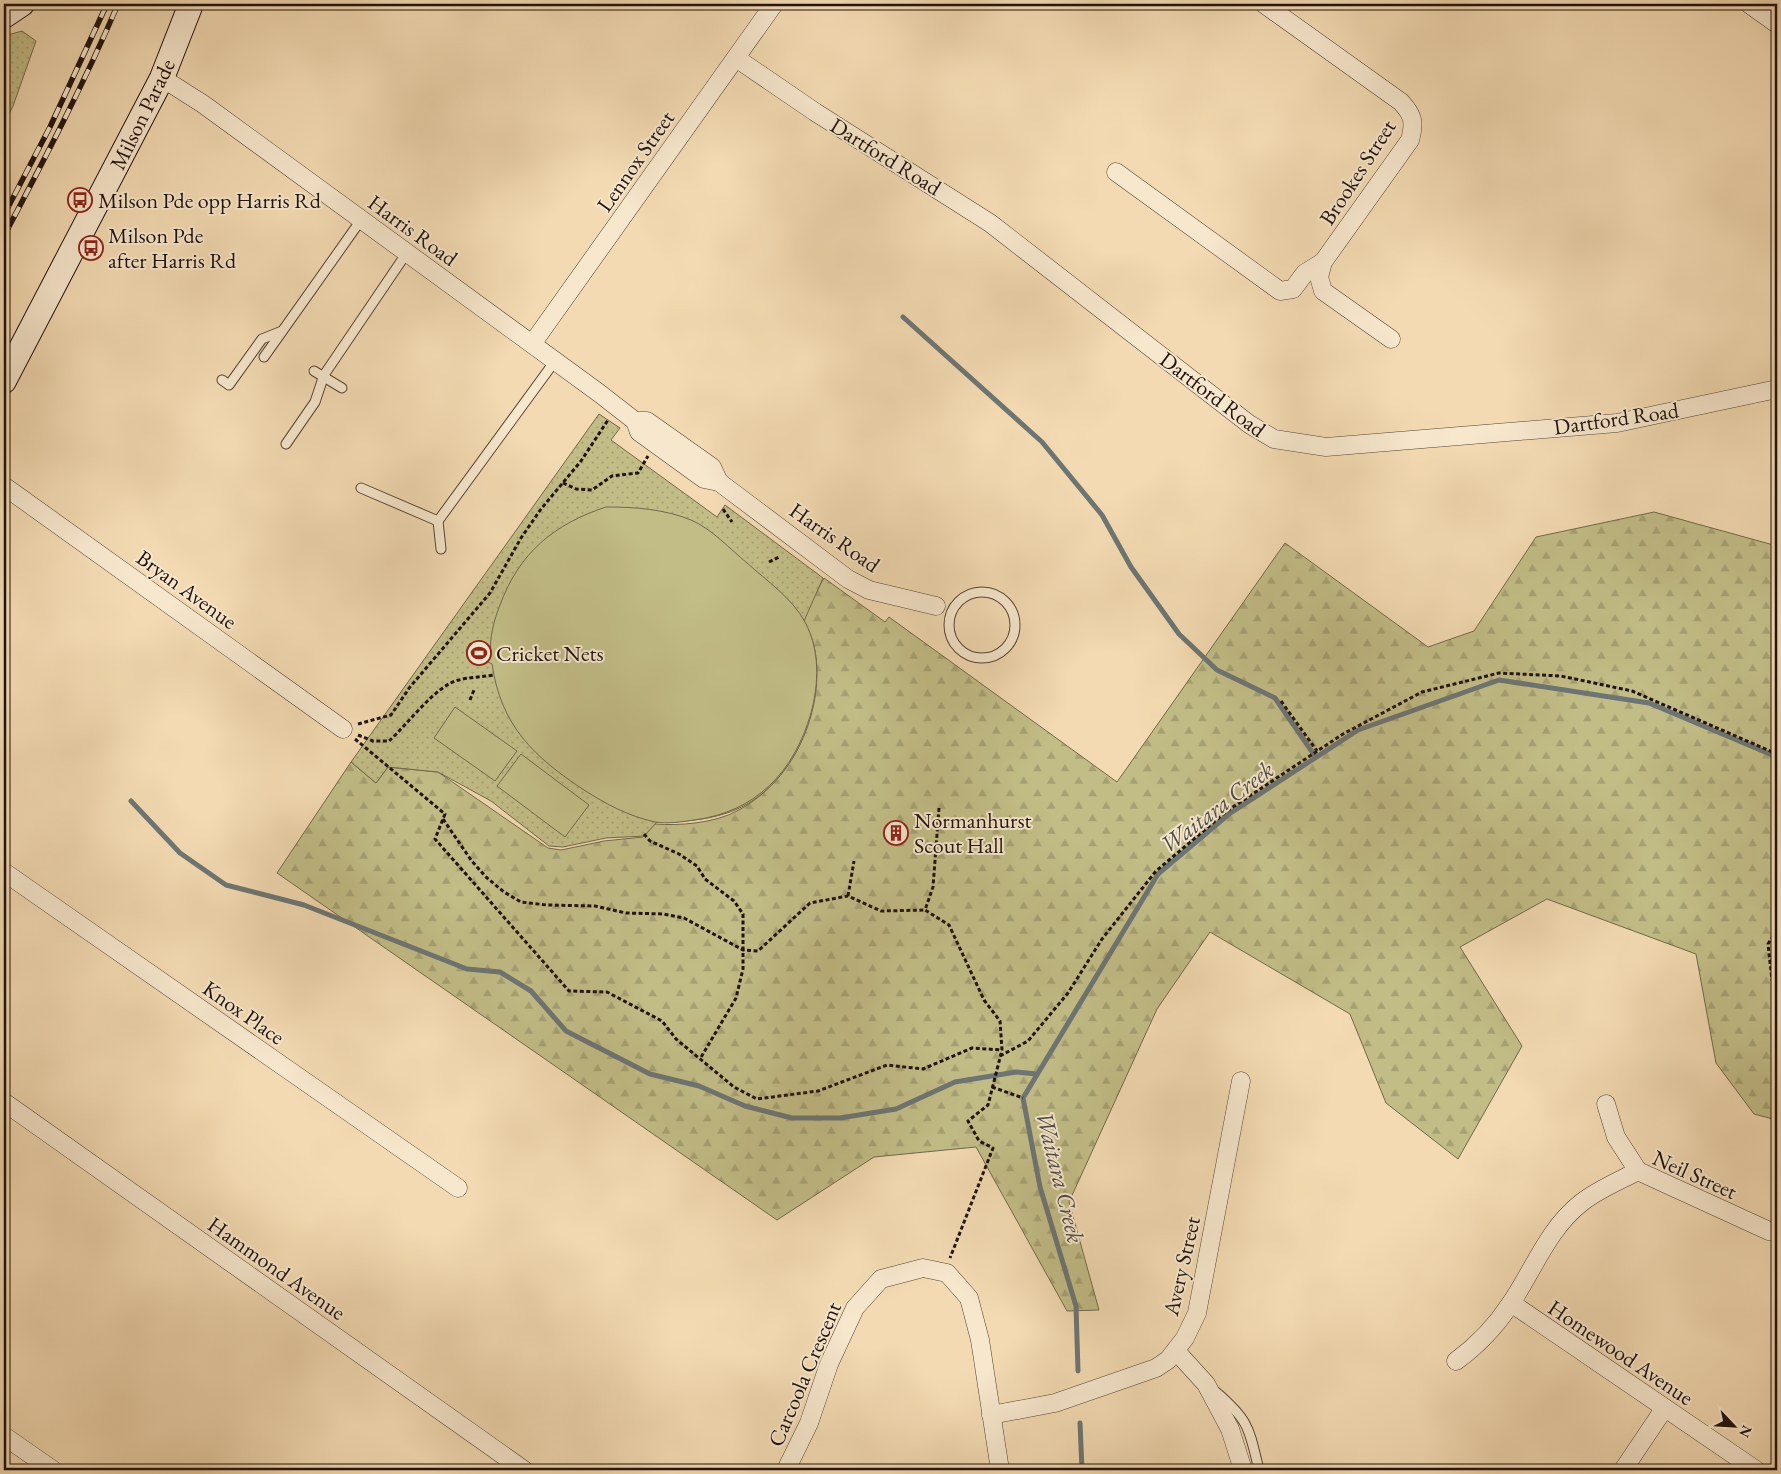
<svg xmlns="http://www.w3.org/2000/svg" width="1781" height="1474" viewBox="0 0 1781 1474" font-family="'EB Garamond',serif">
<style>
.forest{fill:url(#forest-firs);stroke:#71684a}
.park{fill:url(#park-dots);stroke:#71684a}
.pitch{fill:#c2bd87;stroke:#71684a}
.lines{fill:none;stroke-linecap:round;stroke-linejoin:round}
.stream{stroke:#6d7574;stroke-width:5}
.lane-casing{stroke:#554436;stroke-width:11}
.street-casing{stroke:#554436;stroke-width:19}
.secondary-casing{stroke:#20120d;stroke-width:26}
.path{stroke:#20120d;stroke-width:3;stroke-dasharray:4 2.5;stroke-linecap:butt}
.lane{stroke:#f7e7cd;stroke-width:9}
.street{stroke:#f7e7cd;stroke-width:18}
.secondary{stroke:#f7e7cd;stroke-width:24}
.rail-casing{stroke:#20120d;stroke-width:5.5}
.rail{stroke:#f7e7cd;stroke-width:4;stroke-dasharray:11;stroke-linecap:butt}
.labels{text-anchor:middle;stroke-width:4;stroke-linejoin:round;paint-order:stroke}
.street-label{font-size:22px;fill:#20120d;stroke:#f7e7cd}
.poi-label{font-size:22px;fill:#20120d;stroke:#f7e7cd;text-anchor:start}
.water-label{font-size:24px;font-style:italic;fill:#4d4c49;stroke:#f7e7cd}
</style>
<defs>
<pattern id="forest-firs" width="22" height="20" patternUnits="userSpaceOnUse" patternTransform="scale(1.25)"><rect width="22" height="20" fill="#c2bd87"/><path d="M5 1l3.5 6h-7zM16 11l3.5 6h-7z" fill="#a6a173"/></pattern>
<pattern id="park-dots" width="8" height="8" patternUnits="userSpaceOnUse" patternTransform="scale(1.25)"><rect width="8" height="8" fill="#c2bd87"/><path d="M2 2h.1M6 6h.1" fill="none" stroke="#a6a173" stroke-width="1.8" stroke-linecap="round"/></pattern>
</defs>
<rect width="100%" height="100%" fill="#f3dab2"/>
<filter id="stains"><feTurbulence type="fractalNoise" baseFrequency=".004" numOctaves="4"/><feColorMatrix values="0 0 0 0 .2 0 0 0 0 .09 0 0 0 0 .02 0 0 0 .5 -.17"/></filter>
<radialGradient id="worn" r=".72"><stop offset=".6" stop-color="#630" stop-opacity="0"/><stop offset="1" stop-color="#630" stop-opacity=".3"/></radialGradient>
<path class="forest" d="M1654,512L1777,546V1120L1754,1114L1716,1063L1696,954L1547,899L1460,947L1522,1046L1458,1159L1386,1103L1350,1014L1210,932L1157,1009L1069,1202L1099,1310L1067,1311L976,1147L874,1157L777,1220L277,873L351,762L376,783L388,767L438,772L548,848L561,850L604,841L643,837L655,824C679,826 715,823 737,811C775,791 806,750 811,706C814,679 800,650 803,623C804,612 818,589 824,578L885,622L889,617L1117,782L1285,543L1428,647L1474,631L1536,537Z"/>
<g class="park">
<path d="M22,31L36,41L13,106L4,124V36Z"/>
<path d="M599,414L620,428L611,440L717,517L725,505L823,578L804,621C808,629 812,637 814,646C826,700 800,770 752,801C725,819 689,822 657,822L644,836L606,838L563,847L549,846L491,801L438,772L388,767L376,783L351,762Z"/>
</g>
<g class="pitch">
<path d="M606,507C635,507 664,509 691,520C712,529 730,549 747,563C767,581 792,598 805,622C820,650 819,683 811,713C794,772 756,812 694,820C681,822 667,824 655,822C628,816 606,804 584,790C534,757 501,726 492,664L466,651L470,643L491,654C489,638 494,620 500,605C519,553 554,524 606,507Z"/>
<path d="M455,707L517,751L495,781L434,738Z"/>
<path d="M521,754L589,805L565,837L497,786Z"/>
</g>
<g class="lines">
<g class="stream">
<path d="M903,317L1042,442L1102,515L1131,567L1179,634L1217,670L1275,698L1315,756"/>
<path d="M131,801L180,853L226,885L304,905L467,969L500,972L531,991L566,1031L650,1074L699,1086L745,1106L792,1118H840L896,1109L955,1082L1016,1072L1037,1074"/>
<path d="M1078,1371L1076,1306L1040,1187L1023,1098L1158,874L1229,814L1358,730L1499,680L1649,703L1777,757"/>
<path d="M1080,1423L1082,1470"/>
</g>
<defs>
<g id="lane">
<path d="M264,357L361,220"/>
<path d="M314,371L342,388"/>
<path d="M222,380L229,385L262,339L282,331"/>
<path d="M286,444L315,402L324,375L406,254"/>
<path d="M361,488L438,521L555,361"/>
<path d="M438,521L441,549"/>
<circle cx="982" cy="625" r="33"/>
<path d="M1216,1392C1250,1421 1249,1429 1259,1470"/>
</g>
<g id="street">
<path d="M1264,4L1401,102C1413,115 1415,122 1410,140L1323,262L1319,277L1323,291L1391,339"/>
<path d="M1749,4L1777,24"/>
<path d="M736,58L815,112L990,223L1249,424L1274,439L1326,447L1617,423L1777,389"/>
<path d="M162,78L203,104L599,393L635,421L639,432L704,479L719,482L848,579L869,590L936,606"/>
<path d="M1116,172L1280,291L1293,289L1305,273L1323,262"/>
<path d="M532,344L774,4"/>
<path d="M635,421H647L712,467L719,482"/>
<path d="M4,486L343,729"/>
<path d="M4,872L458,1188"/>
<path d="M4,1102L524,1470"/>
<path d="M1606,1104L1616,1137L1638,1171"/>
<path d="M1511,1303L1756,1470"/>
<path d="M1176,1351L1206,1384L1230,1429L1243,1470"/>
<path d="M1456,1361C1478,1345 1496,1326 1511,1303C1534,1269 1548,1229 1581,1203C1597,1190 1619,1181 1638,1171L1769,1231"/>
<path d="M991,1415L1055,1403L1156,1368L1168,1360L1185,1338L1197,1313L1241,1081"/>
<path d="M4,1436L53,1470"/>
<path d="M786,1470L809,1423L829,1364L855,1308L881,1279L923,1268L947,1273L969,1298L980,1340L1000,1470"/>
<path d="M1623,1470L1664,1409"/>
</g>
<g id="secondary">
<path d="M4,16L22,4"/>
<path d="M4,381L162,78L191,4"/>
</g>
</defs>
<use href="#lane" class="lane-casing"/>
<use href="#street" class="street-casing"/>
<use href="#secondary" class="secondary-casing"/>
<g class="path">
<path d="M563,483L576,489L592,490L612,476L638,473L648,456"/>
<path d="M723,509L732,522"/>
<path d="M769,562L779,557"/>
<path d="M470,700L474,690"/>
<path d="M1281,701L1317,751"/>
<path d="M358,724L391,715L410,687L490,593L521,538L541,509L581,461L608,420"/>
<path d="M358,735L373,741H389C407,725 437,684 459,680C470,677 482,677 494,675"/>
<path d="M355,739L445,814L435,839L569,991L607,992L662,1021L676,1039L734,1087L757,1099L818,1091L887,1065L923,1069L972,1048L1002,1050"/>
<path d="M939,808L933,887L925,910L949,925L984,1000L1000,1021L1002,1050L988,1105L968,1121L979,1141L993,1148L950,1258"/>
<path d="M443,819L471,860L486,877L504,892L521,902L547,905L595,906L626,913L663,914L684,918L743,950L758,951L810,903L848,896L881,911L925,910"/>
<path d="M644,834L650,841L679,854L697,866L705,879L734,901L743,914V969L736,998L700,1059"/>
<path d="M848,896L854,861"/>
<path d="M1777,930L1768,944L1772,980L1777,987"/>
<path d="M1000,1056L1028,1041L1068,993L1102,939L1156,871L1227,811L1343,734L1422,692L1499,673L1561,676L1632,691L1777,754"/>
<path d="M992,1087L1023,1098"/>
</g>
<use href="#lane" class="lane"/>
<use href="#street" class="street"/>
<use href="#secondary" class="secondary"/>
<defs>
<g id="rail">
<path d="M4,215L50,127L107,4"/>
<path d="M4,236C44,160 84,84 118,4"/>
</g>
</defs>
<use href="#rail" class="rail-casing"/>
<use href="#rail" class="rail"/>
</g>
<defs>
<symbol id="bus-ring" viewBox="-11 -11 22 22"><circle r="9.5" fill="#f7e7cd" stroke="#8f2418" stroke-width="1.5"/><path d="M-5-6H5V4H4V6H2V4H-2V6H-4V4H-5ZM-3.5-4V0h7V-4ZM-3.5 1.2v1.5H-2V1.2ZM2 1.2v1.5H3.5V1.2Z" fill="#8f2418"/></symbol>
<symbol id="stadium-ring" viewBox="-11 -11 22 22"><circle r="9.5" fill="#f7e7cd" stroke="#8f2418" stroke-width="1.5"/><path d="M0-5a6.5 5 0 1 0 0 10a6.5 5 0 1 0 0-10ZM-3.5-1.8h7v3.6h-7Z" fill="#8f2418"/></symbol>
<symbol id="building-ring" viewBox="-11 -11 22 22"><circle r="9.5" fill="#f7e7cd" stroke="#8f2418" stroke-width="1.5"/><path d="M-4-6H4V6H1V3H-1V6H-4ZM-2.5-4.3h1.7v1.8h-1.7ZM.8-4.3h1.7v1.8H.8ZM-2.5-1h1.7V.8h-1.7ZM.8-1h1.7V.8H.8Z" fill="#8f2418"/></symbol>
</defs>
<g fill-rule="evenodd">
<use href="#bus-ring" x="66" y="186" width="28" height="28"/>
<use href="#bus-ring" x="77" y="234" width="28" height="28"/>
<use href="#stadium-ring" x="465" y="639" width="28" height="28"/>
<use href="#building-ring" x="882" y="819" width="28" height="28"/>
</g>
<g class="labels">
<g class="street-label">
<text transform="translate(142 114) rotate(-64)" y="8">Milson Parade</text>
<text transform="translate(886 156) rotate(32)" y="8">Dartford Road</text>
<text transform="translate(635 161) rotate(-55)" y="8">Lennox Street</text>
<text transform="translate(1357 172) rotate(-57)" y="8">Brookes Street</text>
<text transform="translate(413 230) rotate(36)" y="8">Harris Road</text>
<text transform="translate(1213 394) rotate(37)" y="8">Dartford Road</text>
<text transform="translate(1616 418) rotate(-8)" y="8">Dartford Road</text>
<text transform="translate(835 537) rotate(35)" y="8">Harris Road</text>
<text transform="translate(187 589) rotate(36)" y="8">Bryan Avenue</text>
<text transform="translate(244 1012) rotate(35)" y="8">Knox Place</text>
<text transform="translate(1695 1174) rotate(24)" y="8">Neil Street</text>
<text transform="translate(1181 1266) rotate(-77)" y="8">Avery Street</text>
<text transform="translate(277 1268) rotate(35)" y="8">Hammond Avenue</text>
<text transform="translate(1621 1352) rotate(34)" y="8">Homewood Avenue</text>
<text transform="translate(804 1374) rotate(-67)" y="8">Carcoola Crescent</text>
</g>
<g class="poi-label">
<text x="98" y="208">Milson Pde opp Harris Rd</text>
<text x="108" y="243">Milson Pde<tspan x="108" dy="25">after Harris Rd</tspan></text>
<text x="496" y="661">Cricket Nets</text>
<text x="914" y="828">Normanhurst<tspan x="914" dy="25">Scout Hall</tspan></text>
</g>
<g class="water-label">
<text transform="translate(1217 807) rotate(-37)" y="8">Waitara Creek</text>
<text transform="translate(1060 1177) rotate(76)" y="8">Waitara Creek</text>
</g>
</g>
<rect width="1781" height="1474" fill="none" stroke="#f3dab2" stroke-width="20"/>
<rect x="5" y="5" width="1771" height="1464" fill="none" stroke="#20120d" stroke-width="2.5"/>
<rect x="10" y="10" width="1761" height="1454" fill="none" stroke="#20120d"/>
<g transform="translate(1734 1426) rotate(115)" stroke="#f7e7cd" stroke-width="4" paint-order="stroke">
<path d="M0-4L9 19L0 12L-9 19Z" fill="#20120d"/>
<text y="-8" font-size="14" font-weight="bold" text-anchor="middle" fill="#20120d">N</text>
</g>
<rect width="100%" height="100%" filter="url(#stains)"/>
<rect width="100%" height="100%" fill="url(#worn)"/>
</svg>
